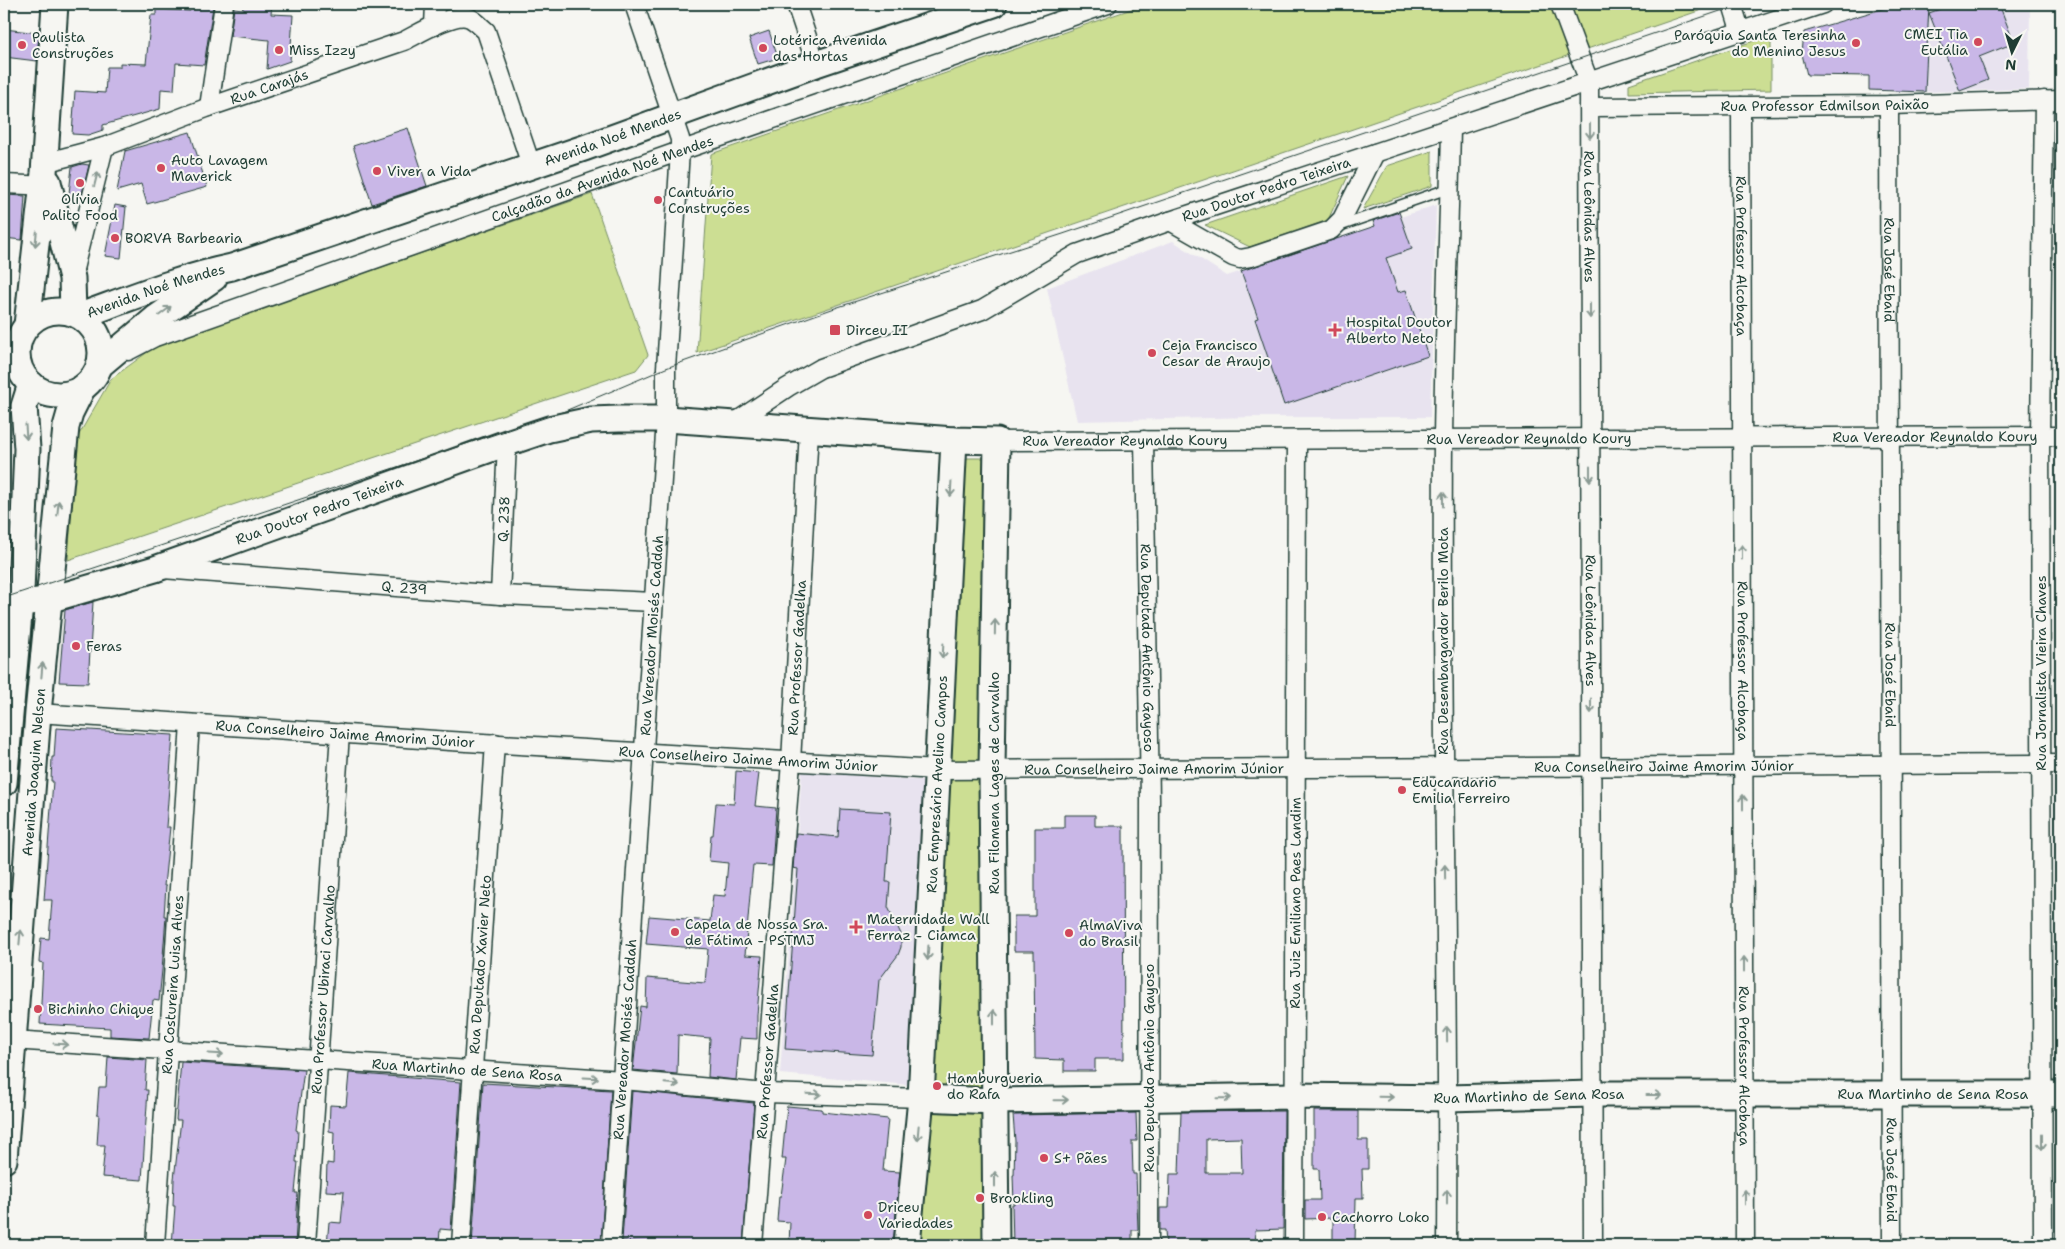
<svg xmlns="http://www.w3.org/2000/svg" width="2065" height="1249" viewBox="0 0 2065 1249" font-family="'Shantell Sans',sans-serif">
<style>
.built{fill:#e8e3ef}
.green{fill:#ccde93;stroke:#768e64}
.building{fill:#c9b7e7;stroke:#1f3d34;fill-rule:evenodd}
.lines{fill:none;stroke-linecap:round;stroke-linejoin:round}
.lane-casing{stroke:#1f3d34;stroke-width:12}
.street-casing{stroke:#1f3d34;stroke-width:21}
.secondary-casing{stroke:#1f3d34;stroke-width:29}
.lane{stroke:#f6f6f2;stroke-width:9}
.street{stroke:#f6f6f2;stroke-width:18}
.secondary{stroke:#f6f6f2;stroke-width:25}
.tram{stroke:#1f3d34;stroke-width:1}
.oneway{stroke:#8a9a93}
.poi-dot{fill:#d1495b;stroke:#f6f6f2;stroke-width:2}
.labels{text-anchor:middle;stroke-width:4;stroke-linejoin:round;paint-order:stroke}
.poi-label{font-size:14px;fill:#1f3d34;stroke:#f6f6f2;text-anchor:start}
.street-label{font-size:14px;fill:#1f3d34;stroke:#f6f6f2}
</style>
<rect width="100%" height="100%" fill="#f6f6f2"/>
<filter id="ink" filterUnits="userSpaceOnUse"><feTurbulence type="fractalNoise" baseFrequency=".02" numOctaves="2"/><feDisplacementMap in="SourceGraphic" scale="10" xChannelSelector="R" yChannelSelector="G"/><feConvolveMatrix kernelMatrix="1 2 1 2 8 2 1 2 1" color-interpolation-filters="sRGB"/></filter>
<g filter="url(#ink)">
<g class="built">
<path d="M1929,4H2030L2029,89L1925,92Z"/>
<path d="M1436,205L1430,417H1256L1077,421L1047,288L1173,241L1227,276Z"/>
<path d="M802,772L929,781L910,1085L780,1074Z"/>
</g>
<g class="green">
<path d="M1146,4H1719L697,353L711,154Z"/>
<path d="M1771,35V90L1629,93V84Z"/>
<path d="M1432,151V186L1363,209L1387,166Z"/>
<path d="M1348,176L1328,220L1250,247L1205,225Z"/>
<path d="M592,194L648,355L636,370L68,560L77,438L111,379L157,345Z"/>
<path d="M961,458H992L986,1245H915Z"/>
</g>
<g class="building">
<path d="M243,4H272L271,14L293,15L290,61L267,69L269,40L230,36L234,8L243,9Z"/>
<path d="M1899,4H1929L1925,92L1869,90V76L1807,75L1802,54L1804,32Z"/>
<path d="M1954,4H1999L2014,43L1979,57L1988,80L1960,91L1929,13Z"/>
<path d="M190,5L213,7L204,65L176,63L174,90L161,89L160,109L103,125V130L88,135L72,134L75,91L105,93L107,67H120V63L146,64L151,15H156V9L190,11Z"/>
<path d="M4,29L39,33L37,61L4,57Z"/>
<path d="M769,31L778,58L758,64L749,38Z"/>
<path d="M408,128L427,186L372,204L353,146Z"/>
<path d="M190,132L207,187L147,204L141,184L117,191L125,151Z"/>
<path d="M82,164L89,165L80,202H68L72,167Z"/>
<path d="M4,195L25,196L22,240L4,238Z"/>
<path d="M115,205L126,207L121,258L105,256Z"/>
<path d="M1399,212L1412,249L1386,258L1398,292L1406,290L1428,356L1284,405L1255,319L1258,318L1241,271L1375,226L1373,221Z"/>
<path d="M93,602L88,683L59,682L65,610Z"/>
<path d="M56,728L173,735L166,827H170L164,886H166L164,916H166L162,970L159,1001L153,1000L149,1038L110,1036V1028L40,1024L43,963L39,962L41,938L49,939L52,900H44L53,781H51L52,757H54Z"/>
<path d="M736,771L759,773L755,806L776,808L772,866L753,865L750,895L745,955L762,956L757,1015V1039L740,1038L736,1080L708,1077L710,1038L678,1035L677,1074L633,1070L640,1006L646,1007L647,978L705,983L708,949L646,944L649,916L710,921L713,895L725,896L728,863L709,861L711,835H713L716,803L734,804Z"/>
<path d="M840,809L891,812L886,882H890L888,907L901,934V947L898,955L879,980L872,1055L785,1049L798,869L793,868L796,833L838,837Z"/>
<path d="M1064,815H1095V826H1123L1124,1059H1095V1071H1064V1060L1035,1059L1034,951H1014V916H1035V828H1064Z"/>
<path d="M108,1057L147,1060L145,1090H148L142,1180L102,1177L105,1145H97L99,1114H97L99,1087H106Z"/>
<path d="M181,1062L304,1070L296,1130L298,1131L296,1162H298L295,1193H298L295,1245H172L175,1206H173L174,1179L181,1120H176Z"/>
<path d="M349,1073L461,1082L451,1230L440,1229L439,1245H327L329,1222L341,1223L344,1192L326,1191L327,1163L333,1164L334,1132L329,1131L330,1105L346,1106Z"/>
<path d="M483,1083L611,1090L601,1243L598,1245H472Z"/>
<path d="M632,1091L754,1103L743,1245H678L622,1241Z"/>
<path d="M787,1106L822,1109V1112L888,1119L883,1171L900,1172L893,1245H789L790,1222L777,1221L779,1196H781L786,1159H782Z"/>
<path d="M1284,1111L1283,1229L1255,1230L1256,1245H1166L1165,1230H1160V1208H1169L1170,1174H1179L1181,1112ZM1241,1138L1242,1173H1206V1139Z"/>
<path d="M1314,1111H1358V1140H1368V1169H1362L1363,1198H1356L1355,1245H1333V1218L1305,1219V1200H1320L1319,1169H1314Z"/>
<path d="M1136,1113L1137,1141H1132L1133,1174H1136L1138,1230H1132V1245H1013L1012,1204H1014L1013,1175H1014L1015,1141L1013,1115Z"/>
</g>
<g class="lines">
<defs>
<path id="lane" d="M1340,226L1450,188"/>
<g id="street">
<path d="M796,4L816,64"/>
<path id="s1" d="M1560,4L1589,82L1593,1245"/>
<path d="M1732,4L1741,33"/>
<path d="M434,26L435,4"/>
<path id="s2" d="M1889,105L1892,1245"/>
<path id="s3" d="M1741,106L1745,1245"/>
<path d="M209,107L224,4"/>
<path id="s4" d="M1589,107L1889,105L2061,100"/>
<path id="s5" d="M44,163L104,147L209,107L404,41C418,34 455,11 470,18C476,21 481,27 486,31L531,165"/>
<path d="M4,184L50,186"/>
<path d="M1170,221L1233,257L1240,259L1251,257L1331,230L1342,219L1375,153"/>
<path d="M73,273L104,147"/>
<path id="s6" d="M128,351L155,337L680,151L1108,4"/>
<path id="s7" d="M731,425L788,387L821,368L982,310L1077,254L1170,221L1823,4"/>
<path id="s8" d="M1144,440L1150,799L1149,1245"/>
<path id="s9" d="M997,441L2061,436"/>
<path id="s10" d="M163,569L500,595L654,602"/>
<path id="s11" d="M500,595L507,443"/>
<path id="s12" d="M38,713L450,741L937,770L2061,764"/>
<path id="s13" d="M12,1040L623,1080L766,1093L921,1098"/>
<path id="s14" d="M155,1245L190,724"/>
<path id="s15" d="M306,1245L340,733"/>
<path id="s16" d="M461,1245L495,743"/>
<path id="s17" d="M611,1245L666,419V368L680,151V139L634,4"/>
<path id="s18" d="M753,1245L791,762L809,430"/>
<path id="s19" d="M1294,1245L1297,440"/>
<path d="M1447,1245C1449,978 1441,710 1443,442C1444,337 1449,232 1451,128"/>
<path d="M2043,1245L2040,436L2044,100"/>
</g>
<g id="secondary">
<path d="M48,182L72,278L73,313"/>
<circle cx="59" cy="353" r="42"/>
<path id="s20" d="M80,316C130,298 179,278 232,267L584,148L816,64L994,4"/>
<path d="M27,325L44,173L55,4"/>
<path d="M100,365L156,318L214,278"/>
<path id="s21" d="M19,603L48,600L155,569L507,443L549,429L591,420L619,419H666L954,440L997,441L992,769L996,1245"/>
<path d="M4,783L21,592L27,449L24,406L31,384"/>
<path id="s22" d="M921,1098L995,1101L1294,1096L1448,1098L1592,1094H2061"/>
<path id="s23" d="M4,1160L38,713L66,427L70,413L82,389"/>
<path id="s24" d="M907,1245L921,1098L954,440"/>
</g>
</defs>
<use href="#lane" class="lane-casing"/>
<use href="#street" class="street-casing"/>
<use href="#secondary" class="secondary-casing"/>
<use href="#lane" class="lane"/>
<use href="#street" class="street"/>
<use href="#secondary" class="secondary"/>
<path class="tram" d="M4,598L565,411L666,368L832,309L1063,234L1741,4"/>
</g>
<defs><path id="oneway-shaft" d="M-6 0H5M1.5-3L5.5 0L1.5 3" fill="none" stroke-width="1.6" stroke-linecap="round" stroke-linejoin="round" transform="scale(1.25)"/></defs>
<g class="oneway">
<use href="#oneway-shaft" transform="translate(1590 131) rotate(90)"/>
<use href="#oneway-shaft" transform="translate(96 179) rotate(-76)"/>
<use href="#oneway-shaft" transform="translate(36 239) rotate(96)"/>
<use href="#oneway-shaft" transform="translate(165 311) rotate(-37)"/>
<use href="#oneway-shaft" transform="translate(1590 311) rotate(90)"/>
<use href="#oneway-shaft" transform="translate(26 432) rotate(86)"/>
<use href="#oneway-shaft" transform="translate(1590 474) rotate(90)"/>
<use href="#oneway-shaft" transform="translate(951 489) rotate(93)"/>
<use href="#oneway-shaft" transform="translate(1443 499) rotate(-90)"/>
<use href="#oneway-shaft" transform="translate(58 508) rotate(-84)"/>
<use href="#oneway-shaft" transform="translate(1742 552) rotate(-90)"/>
<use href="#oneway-shaft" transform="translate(995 627) rotate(-89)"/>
<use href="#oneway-shaft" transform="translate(943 651) rotate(93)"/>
<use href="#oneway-shaft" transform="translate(42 670) rotate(-85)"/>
<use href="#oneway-shaft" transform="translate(1591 706) rotate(90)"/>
<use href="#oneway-shaft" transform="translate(1743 802) rotate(-90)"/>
<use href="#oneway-shaft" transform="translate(1445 872) rotate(-91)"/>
<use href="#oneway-shaft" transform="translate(20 937) rotate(-85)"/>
<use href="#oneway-shaft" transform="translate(928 953) rotate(93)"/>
<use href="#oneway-shaft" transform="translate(1744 964) rotate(-90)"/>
<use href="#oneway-shaft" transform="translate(994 1017) rotate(-90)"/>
<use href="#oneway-shaft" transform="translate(1447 1034) rotate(-91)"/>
<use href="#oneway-shaft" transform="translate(61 1044) rotate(4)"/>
<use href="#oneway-shaft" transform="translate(216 1054) rotate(3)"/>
<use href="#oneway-shaft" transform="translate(591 1078) rotate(3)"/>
<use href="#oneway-shaft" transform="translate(672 1084) rotate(5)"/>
<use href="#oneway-shaft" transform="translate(814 1094) rotate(2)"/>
<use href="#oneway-shaft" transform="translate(1654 1095)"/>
<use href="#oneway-shaft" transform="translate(1386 1097) rotate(1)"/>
<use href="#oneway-shaft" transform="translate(1224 1098) rotate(-1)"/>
<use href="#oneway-shaft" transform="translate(1061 1100) rotate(-1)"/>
<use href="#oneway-shaft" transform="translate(918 1133) rotate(95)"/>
<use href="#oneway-shaft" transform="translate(2042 1142) rotate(90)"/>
<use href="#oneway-shaft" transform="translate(995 1179) rotate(-90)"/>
<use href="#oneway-shaft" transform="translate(1447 1197) rotate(-90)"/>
<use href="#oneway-shaft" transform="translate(1745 1197) rotate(-90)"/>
</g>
</g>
<g class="poi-dot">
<circle cx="1978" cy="42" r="5"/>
<circle cx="1856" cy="43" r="5"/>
<circle cx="22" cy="45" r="5"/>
<circle cx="763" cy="48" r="5"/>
<circle cx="279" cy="50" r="5"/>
<circle cx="161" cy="168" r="5"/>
<circle cx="377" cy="171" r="5"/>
<circle cx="80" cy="183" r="5"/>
<circle cx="658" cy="200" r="5"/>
<circle cx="115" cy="238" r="5"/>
<rect x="829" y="324" width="12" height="12" rx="2.5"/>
<path d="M1332.5 322.5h5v5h5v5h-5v5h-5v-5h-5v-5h5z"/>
<circle cx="1152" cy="353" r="5"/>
<circle cx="76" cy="646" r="5"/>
<circle cx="1402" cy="790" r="5"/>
<path d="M853.5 919.5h5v5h5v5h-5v5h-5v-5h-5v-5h5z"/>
<circle cx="675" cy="932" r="5"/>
<circle cx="1069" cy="933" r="5"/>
<circle cx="38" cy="1009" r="5"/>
<circle cx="937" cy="1086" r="5"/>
<circle cx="1044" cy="1158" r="5"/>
<circle cx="980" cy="1198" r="5"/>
<circle cx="868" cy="1215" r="5"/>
<circle cx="1322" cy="1217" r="5"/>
</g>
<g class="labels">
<g class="poi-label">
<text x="1968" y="39" text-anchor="end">CMEI Tia<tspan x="1968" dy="16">Eutália</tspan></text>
<text x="1846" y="40" text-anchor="end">Paróquia Santa Teresinha<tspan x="1846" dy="16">do Menino Jesus</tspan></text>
<text x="32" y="42">Paulista<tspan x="32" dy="16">Construções</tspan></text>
<text x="773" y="45">Lotérica Avenida<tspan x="773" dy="16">das Hortas</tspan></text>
<text x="289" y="55">Miss Izzy</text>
<text x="171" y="165">Auto Lavagem<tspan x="171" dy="16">Maverick</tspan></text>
<text x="387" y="176">Viver a Vida</text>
<text x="668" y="197">Cantuário<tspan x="668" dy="16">Construções</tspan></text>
<text x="80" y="204" text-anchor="middle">Olívia<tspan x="80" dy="16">Palito Food</tspan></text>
<text x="125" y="243">BORVA Barbearia</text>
<text x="1346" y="327">Hospital Doutor<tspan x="1346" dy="16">Alberto Neto</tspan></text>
<text x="846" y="335">Dirceu II</text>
<text x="1162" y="350">Ceja Francisco<tspan x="1162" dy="16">Cesar de Araujo</tspan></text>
<text x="86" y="651">Feras</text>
<text x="1412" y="787">Educandario<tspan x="1412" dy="16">Emilia Ferreiro</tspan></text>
<text x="867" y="924">Maternidade Wall<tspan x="867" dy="16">Ferraz - Ciamca</tspan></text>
<text x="685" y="929">Capela de Nossa Sra.<tspan x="685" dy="16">de Fátima - PSTMJ</tspan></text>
<text x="1079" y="930">AlmaViva<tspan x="1079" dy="16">do Brasil</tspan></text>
<text x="48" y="1014">Bichinho Chique</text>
<text x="947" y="1083">Hamburgueria<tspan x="947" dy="16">do Rafa</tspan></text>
<text x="1054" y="1163">S+ Pães</text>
<text x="990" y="1203">Brookling</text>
<text x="878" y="1212">Driceu<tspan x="878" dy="16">Variedades</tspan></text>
<text x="1332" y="1222">Cachorro Loko</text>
</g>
<g class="street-label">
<text dy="5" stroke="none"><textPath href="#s5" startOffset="238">Rua Carajás</textPath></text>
<text dy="5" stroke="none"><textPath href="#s4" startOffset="236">Rua Professor Edmilson Paixão</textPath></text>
<text dy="5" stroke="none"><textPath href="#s20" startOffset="562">Avenida Noé Mendes</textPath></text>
<text dy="5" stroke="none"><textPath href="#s6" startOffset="505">Calçadão da Avenida Noé Mendes</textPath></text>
<text dy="5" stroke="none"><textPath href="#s7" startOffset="588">Rua Doutor Pedro Teixeira</textPath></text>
<text dy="5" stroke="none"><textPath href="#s1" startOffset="218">Rua Leônidas Alves</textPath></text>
<text dy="5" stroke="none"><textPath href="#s3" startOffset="150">Rua Professor Alcobaça</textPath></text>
<text dy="5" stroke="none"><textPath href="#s2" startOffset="165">Rua José Ebaid</textPath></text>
<text dy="5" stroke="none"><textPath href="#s20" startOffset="80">Avenida Noé Mendes</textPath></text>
<text dy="5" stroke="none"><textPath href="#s9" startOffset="938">Rua Vereador Reynaldo Koury</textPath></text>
<text dy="5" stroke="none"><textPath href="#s9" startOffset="532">Rua Vereador Reynaldo Koury</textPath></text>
<text dy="5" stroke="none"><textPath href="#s9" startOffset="128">Rua Vereador Reynaldo Koury</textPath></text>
<text dy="5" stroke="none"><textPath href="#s21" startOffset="315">Rua Doutor Pedro Teixeira</textPath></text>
<text dy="5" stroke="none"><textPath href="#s11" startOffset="76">Q. 238</textPath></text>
<text dy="5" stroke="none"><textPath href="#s10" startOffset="242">Q. 239</textPath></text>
<text dy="5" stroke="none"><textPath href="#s1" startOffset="622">Rua Leônidas Alves</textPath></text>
<text dy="5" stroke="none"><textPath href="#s17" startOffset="611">Rua Vereador Moisés Caddah</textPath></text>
<text transform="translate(1443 641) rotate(-90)" y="5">Rua Desembargardor Berilo Mota</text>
<text dy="5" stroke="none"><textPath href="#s8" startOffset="208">Rua Deputado Antônio Gayoso</textPath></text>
<text dy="5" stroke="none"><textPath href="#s18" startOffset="589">Rua Professor Gadelha</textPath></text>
<text dy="5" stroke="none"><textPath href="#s3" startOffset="555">Rua Professor Alcobaça</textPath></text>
<text transform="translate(2041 673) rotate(-90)" y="5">Rua Jornalista Vieira Chaves</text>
<text dy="5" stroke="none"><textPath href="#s2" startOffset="570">Rua José Ebaid</textPath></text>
<text dy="5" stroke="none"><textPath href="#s12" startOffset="308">Rua Conselheiro Jaime Amorim Júnior</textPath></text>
<text dy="5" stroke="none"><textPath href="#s12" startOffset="712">Rua Conselheiro Jaime Amorim Júnior</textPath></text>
<text dy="5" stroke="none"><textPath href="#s12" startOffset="1628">Rua Conselheiro Jaime Amorim Júnior</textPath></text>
<text dy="5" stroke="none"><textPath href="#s12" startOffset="1118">Rua Conselheiro Jaime Amorim Júnior</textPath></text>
<text dy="5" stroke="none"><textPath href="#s23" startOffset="389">Avenida Joaquim Nelson</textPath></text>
<text dy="5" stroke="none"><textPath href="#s24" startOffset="462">Rua Empresário Avelino Campos</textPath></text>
<text transform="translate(994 783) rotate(-90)" y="5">Rua Filomena Lages de Carvalho</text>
<text dy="5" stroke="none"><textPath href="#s19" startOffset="342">Rua Juiz Emiliano Paes Landim</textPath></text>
<text dy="5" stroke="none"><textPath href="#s16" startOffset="281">Rua Deputado Xavier Neto</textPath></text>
<text dy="5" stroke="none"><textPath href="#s14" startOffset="261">Rua Costureira Luisa Alves</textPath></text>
<text dy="5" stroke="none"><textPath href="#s15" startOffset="256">Rua Professor Ubiraci Carvalho</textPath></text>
<text dy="5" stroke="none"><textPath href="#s17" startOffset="206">Rua Vereador Moisés Caddah</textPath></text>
<text dy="5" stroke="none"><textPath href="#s18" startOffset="184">Rua Professor Gadelha</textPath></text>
<text dy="5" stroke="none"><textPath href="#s3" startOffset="960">Rua Professor Alcobaça</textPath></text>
<text transform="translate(1149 1068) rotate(-90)" y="5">Rua Deputado Antônio Gayoso</text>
<text dy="5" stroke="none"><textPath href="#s13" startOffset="456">Rua Martinho de Sena Rosa</textPath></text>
<text dy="5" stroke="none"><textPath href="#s22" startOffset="1012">Rua Martinho de Sena Rosa</textPath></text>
<text dy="5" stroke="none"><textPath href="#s22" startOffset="608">Rua Martinho de Sena Rosa</textPath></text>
<text dy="5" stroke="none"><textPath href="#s2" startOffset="1065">Rua José Ebaid</textPath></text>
</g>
</g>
<rect width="2065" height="1249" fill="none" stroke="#f6f6f2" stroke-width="20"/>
<rect x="10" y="10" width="2045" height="1229" fill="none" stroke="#1f3d34" stroke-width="2" filter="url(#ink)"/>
<g transform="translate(2012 52) rotate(185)" stroke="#f6f6f2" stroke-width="4" paint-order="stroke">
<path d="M0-4L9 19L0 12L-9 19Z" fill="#1f3d34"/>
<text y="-8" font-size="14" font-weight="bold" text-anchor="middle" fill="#1f3d34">N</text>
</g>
</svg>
